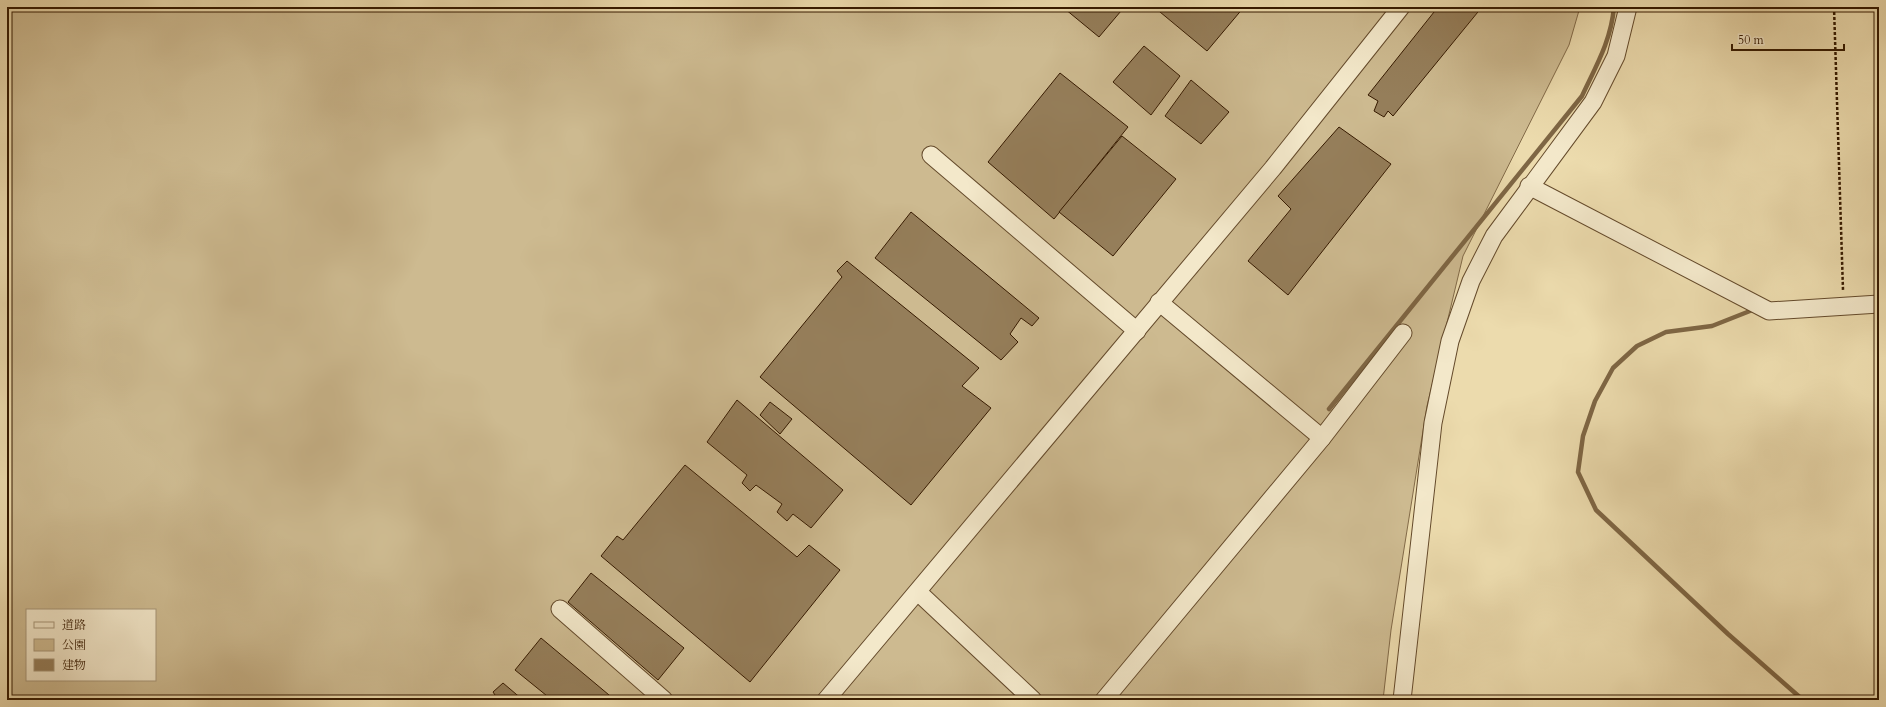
<svg xmlns="http://www.w3.org/2000/svg" width="1886" height="707" viewBox="0 0 1886 707" font-family="Cardo,'Noto Serif JP',serif">
<style>
.green{fill:#cdba90;stroke:#826a48;fill-rule:evenodd}
.lines{fill:none;stroke-linecap:round;stroke-linejoin:round}
.stream{stroke:#7e6644;stroke-width:4.5}
.building{fill:#957e5a;stroke:#361a00}
.minor-casing{stroke:#644a2b;stroke-width:19}
.path{stroke:#361a00;stroke-width:2.5;stroke-dasharray:3 2;stroke-linecap:butt}
.minor{stroke:#f3e8ca;stroke-width:17}
</style>
<rect width="100%" height="100%" fill="#ecdbad"/>
<filter id="stains"><feTurbulence type="fractalNoise" baseFrequency=".005" numOctaves="4"/><feColorMatrix values="0 0 0 0 .2 0 0 0 0 .09 0 0 0 0 .02 0 0 0 .5 -.17"/></filter>
<radialGradient id="worn" r=".72"><stop offset=".6" stop-color="#630" stop-opacity="0"/><stop offset="1" stop-color="#630" stop-opacity=".3"/></radialGradient>
<path class="green" d="M7,7H1580L1569,45L1463,256L1427,406L1391,630L1383,700H7ZM27,610H155V680H27Z"/>
<g class="lines">
<g class="stream">
<path d="M1755,309L1712,326L1666,332L1637,346L1613,368L1595,401L1583,436L1578,472L1596,510L1728,634L1803,700"/>
<path d="M1329,409L1582,96C1596,66 1611,41 1614,7"/>
</g>
</g>
<g class="building">
<path d="M1066,7H1116L1121,11L1099,37L1065,9Z"/>
<path d="M1154,7H1244L1207,51Z"/>
<path d="M1438,7H1482L1393,116L1388,111L1384,117L1374,111L1378,101L1368,95Z"/>
<path d="M1144,46L1180,76L1151,115L1113,82Z"/>
<path d="M1060,73L1128,127L1054,219L988,162Z"/>
<path d="M1191,80L1229,112L1201,144L1165,116Z"/>
<path d="M1339,127L1391,164L1288,295L1248,261L1291,209L1278,196Z"/>
<path d="M1122,136L1176,179L1113,256L1059,212Z"/>
<path d="M911,212L1039,318L1032,326L1021,318L1010,334L1018,342L1001,360L875,258Z"/>
<path d="M847,261L979,368L962,386L991,408L911,505L760,377L842,277L837,271Z"/>
<path d="M737,400L843,490L811,528L793,514L787,521L777,512L782,504L756,485L750,491L742,483L747,475L707,442Z"/>
<path d="M770,402L792,419L780,434L760,415Z"/>
<path d="M685,465L797,557L809,545L840,570L750,682L601,556L617,536L623,540Z"/>
<path d="M591,573L684,648L658,680L568,602Z"/>
<path d="M541,638L615,700H552L515,670Z"/>
<path d="M503,683L523,700H496L497,698L493,692Z"/>
</g>
<g class="lines">
<defs>
<g id="minor">
<path d="M931,155L1137,331"/>
<path d="M1529,186L1769,311L1879,304"/>
<path d="M1159,302L1322,438"/>
<path d="M918,592L1033,700"/>
<path d="M560,609L664,700"/>
<path d="M826,700L1273,168L1401,7"/>
<path d="M1104,700L1322,438L1403,333"/>
<path d="M1402,700L1433,423L1450,341L1471,281L1494,236L1593,102L1616,56L1628,7"/>
</g>
</defs>
<use href="#minor" class="minor-casing"/>
<path class="path" d="M1834,7L1843,290"/>
<use href="#minor" class="minor"/>
</g>
<rect width="1886" height="707" fill="none" stroke="#ecdbad" stroke-width="24"/>
<rect x="8" y="8" width="1870" height="691" fill="none" stroke="#361a00" stroke-width="2"/>
<rect x="12" y="12" width="1862" height="683" fill="none" stroke="#361a00"/>
<rect x="26" y="609" width="130" height="72" fill="#f3e8ca" stroke="#a79679"/>
<rect x="34" y="622" width="20" height="6" fill="#f3e8ca" stroke="#a79679"/>
<text x="62" y="629" font-size="12" fill="#361a00">道路</text>
<rect x="34" y="639" width="20" height="12" fill="#cdba90" stroke="#a79679"/>
<text x="62" y="649" font-size="12" fill="#361a00">公園</text>
<rect x="34" y="659" width="20" height="12" fill="#957e5a" stroke="#a79679"/>
<text x="62" y="669" font-size="12" fill="#361a00">建物</text>
<path d="M1732 44v6h112v-6" fill="none" stroke="#361a00" stroke-width="2"/>
<text x="1738" y="44" font-size="12" fill="#361a00" stroke="#f3e8ca" stroke-width="3" paint-order="stroke">50 m</text>
<rect width="100%" height="100%" filter="url(#stains)"/>
<rect width="100%" height="100%" fill="url(#worn)"/>
</svg>
